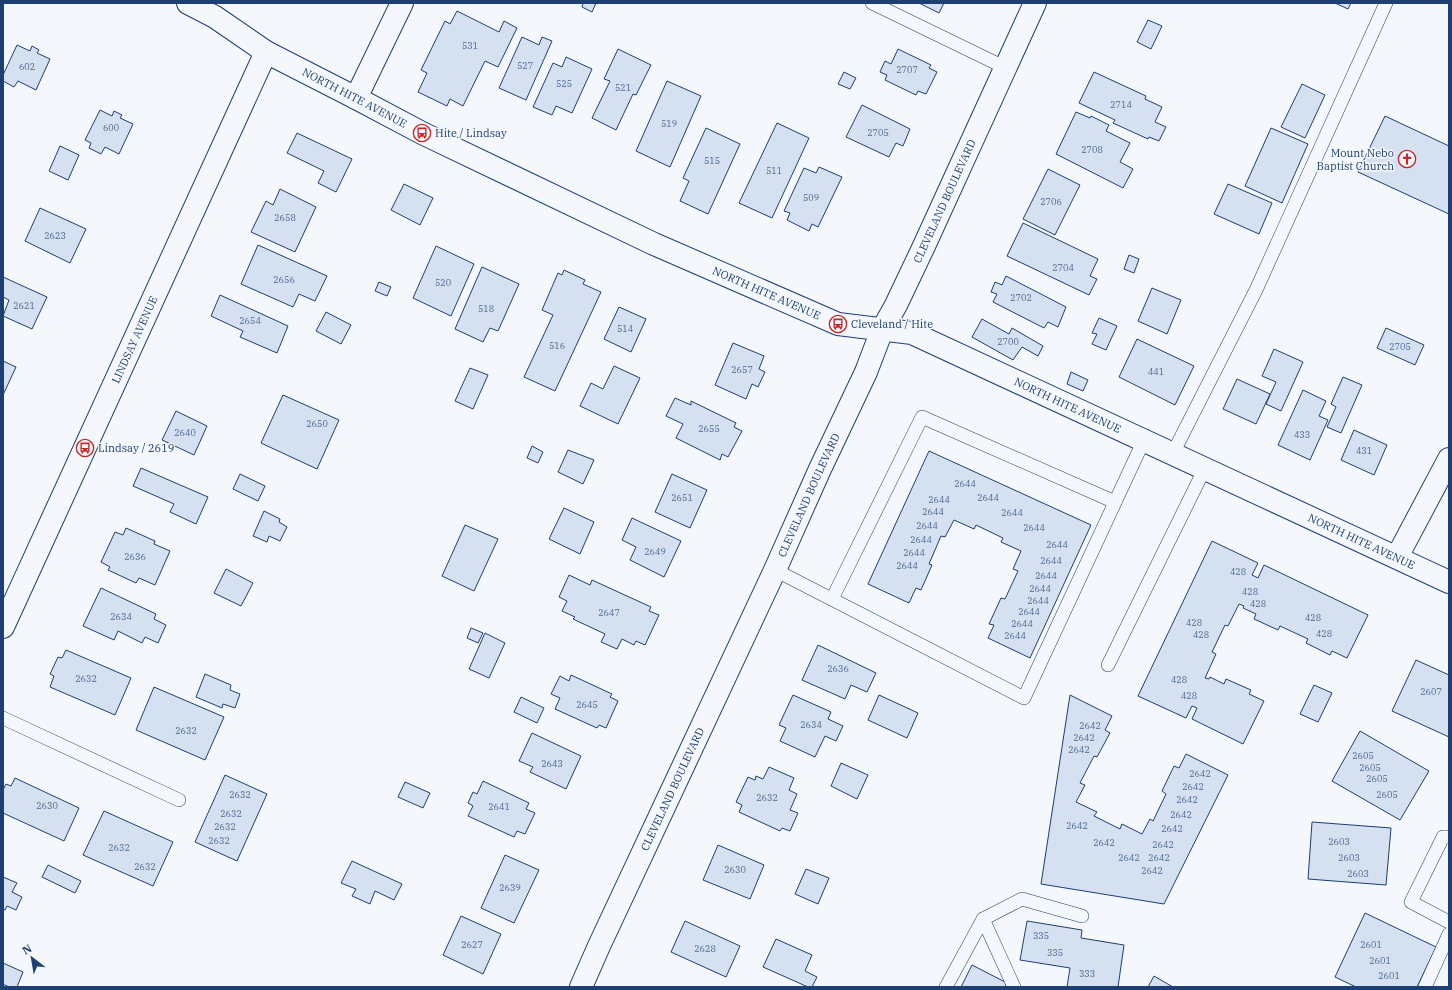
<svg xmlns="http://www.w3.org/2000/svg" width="1452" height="990" viewBox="0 0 1452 990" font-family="'IBM Plex Serif',serif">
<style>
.building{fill:#d5e0f0;stroke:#1d3f73}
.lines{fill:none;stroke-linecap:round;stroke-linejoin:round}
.lane-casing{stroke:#1d3f73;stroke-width:14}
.street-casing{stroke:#1d3f73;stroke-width:24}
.lane{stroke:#f4f7fb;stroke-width:13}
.street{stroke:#f4f7fb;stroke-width:22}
.labels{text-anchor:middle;stroke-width:3;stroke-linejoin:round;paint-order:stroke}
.number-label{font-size:9px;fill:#4b6792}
.street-label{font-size:11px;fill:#1d3f73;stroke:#f4f7fb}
.poi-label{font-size:11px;fill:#1d3f73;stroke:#f4f7fb;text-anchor:start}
</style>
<rect width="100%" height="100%" fill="#f4f7fb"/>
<g class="building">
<path d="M583,3H596L592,12L582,7Z"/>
<path d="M919,3H944L939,13Z"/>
<path d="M1335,3H1351L1348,9Z"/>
<path d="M457,11L499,32L504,21L517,28L498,67L485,61L463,106L450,99L447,106L418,92L427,73L421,70L445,21L450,24Z"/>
<path d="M1148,20L1162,26L1151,49L1137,42Z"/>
<path d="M522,37L539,45L542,37L552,41L526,100L499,88Z"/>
<path d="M17,45L30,51L32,46L39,50L37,53L50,59L36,90L18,81L14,87L3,81V75Z"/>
<path d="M618,49L651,65L636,95L633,94L616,130L592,118L610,81L604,79Z"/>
<path d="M898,49L931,65L929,68L937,72L926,94L918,91L916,95L885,80L887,75L880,72L885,61L891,64Z"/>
<path d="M566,57L592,69L572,113L556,106L552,115L533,107L553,63L562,67Z"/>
<path d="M844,72L856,78L850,89L838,84Z"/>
<path d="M1094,72L1146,96L1145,99L1162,107L1155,122L1166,127L1159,141L1149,137L1148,139L1113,123L1115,120L1079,103Z"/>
<path d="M667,81L701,96L670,167L636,151Z"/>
<path d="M1302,84L1325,95L1305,138L1281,127Z"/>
<path d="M862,105L910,129L903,146L896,143L889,157L846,137Z"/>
<path d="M100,110L112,116L114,111L122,115L120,118L133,124L119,154L105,147L101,154L89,148L91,143L85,140Z"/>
<path d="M1076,112L1090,118L1091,116L1109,125L1106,131L1130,143L1120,162L1133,169L1123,188L1056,154Z"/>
<path d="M1385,116L1449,146V214L1358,172Z"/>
<path d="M777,123L809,138L772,218L739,203Z"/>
<path d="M706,128L740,144L708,214L680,201L689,181L683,178Z"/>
<path d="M1271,128L1308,144L1282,203L1245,186Z"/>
<path d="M297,133L352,159L336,192L318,183L324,171L287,153Z"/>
<path d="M60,146L79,155L68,180L49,171Z"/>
<path d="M819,167L842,177L818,227L812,224L809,231L787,220L790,213L784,211L804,168L816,173Z"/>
<path d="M1048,169L1080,185L1055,235L1023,219Z"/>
<path d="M404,184L433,198L420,225L391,210Z"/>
<path d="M1228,184L1272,203L1259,234L1214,214Z"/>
<path d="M280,189L316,207L295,252L251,232L266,201L273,205Z"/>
<path d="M40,208L86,229L70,263L25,241Z"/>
<path d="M1023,223L1098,259L1090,276L1097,279L1089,295L1007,256Z"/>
<path d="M258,245L327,276L315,301L299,294L293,307L241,284Z"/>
<path d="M436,246L474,264L451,316L413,298Z"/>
<path d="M1129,255L1139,259L1134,273L1124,269Z"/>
<path d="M482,267L519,284L498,331L490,328L483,342L455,329Z"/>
<path d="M564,270L585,280L583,284L601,292L555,391L524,377L553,315L542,310L558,273L562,275Z"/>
<path d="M1006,276L1066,307L1058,327L1048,322L1044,328L993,302L997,294L991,292L995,282L1002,285Z"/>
<path d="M3,277L47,297L32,329L3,316L9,300L3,297Z"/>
<path d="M379,282L391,287L387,296L375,291Z"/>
<path d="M1152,288L1181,300L1167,334L1138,321Z"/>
<path d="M220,295L288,326L277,353L240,337L243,331L211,316Z"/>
<path d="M619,307L646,319L631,352L604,339Z"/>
<path d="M326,312L351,325L341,344L316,331Z"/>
<path d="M1099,318L1117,326L1106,350L1092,344L1097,334L1092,333Z"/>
<path d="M982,319L1009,334L1012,328L1043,346L1038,356L1022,347L1013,360L972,337Z"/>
<path d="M1386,328L1424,345L1415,365L1377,348Z"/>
<path d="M1137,339L1194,366L1175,405L1119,377Z"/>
<path d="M733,343L764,356L759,369L765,372L758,387L752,384L746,399L715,385Z"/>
<path d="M1274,349L1303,362L1281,411L1266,404L1276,382L1262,376Z"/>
<path d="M3,361L16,367L3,395Z"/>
<path d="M614,366L640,378L618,424L580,406L591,383L603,389Z"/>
<path d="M470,368L488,375L473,409L455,401Z"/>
<path d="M1071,372L1088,380L1083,391L1067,384Z"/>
<path d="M1343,377L1362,385L1341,433L1327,427L1336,407L1331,404Z"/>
<path d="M1237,379L1270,394L1256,424L1223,409Z"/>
<path d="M1303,390L1326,401L1319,416L1328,420L1310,460L1278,445Z"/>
<path d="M283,395L339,420L317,469L261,443Z"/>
<path d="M675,398L691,405V401L736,423L734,427L742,431L728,457L722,454L720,460L676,438L683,424L666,416Z"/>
<path d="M176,411L207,426L194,455L162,440Z"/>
<path d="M1354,430L1387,445L1374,475L1341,460Z"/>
<path d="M532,446L543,452L538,463L527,458Z"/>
<path d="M568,450L594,460L583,484L558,472Z"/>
<path d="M929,451L1091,525L1030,658L988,638L994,625L989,624L1001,598L1005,599L1018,571L1013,569L1021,551L1001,542L1003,538L976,525L974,529L954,520L945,537L941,536L929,564L932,565L921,590L916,588L909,603L868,584Z"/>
<path d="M141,468L208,497L196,524L170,512L174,504L133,486Z"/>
<path d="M240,474L265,486L258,501L233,489Z"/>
<path d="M672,474L707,490L690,528L655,512Z"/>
<path d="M564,508L594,522L580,554L549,539Z"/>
<path d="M264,511L280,519L279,522L287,527L280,541L269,536L267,542L253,536Z"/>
<path d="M632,518L681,541L664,577L630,560L636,547L622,540Z"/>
<path d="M465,525L498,539L474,591L442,576Z"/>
<path d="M126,528L155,541L154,544L170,551L155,585L139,578L136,583L108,570L110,567L101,562L115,532L123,535Z"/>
<path d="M1212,541L1258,563L1252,575L1258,578L1264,565L1368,615L1347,658L1332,651L1330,655L1306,643L1308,639L1280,626L1278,630L1254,619L1256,614L1243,608L1244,606L1239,604L1228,626L1225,625L1212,652L1216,654L1205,678L1209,679L1210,677L1224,684L1226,679L1251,690L1249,694L1264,701L1243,744L1192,719L1197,708L1192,706L1186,718L1138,696Z"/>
<path d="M226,569L253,583L241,606L214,593Z"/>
<path d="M569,575L590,585L592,580L651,607L649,611L659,615L645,645L636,641L634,645L622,639L617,649L601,642L605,634L573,619L575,617L562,611L567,601L559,597Z"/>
<path d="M101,588L156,614L154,619L166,625L158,643L145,637L142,643L118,631L114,640L83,626Z"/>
<path d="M471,628L483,633L478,643L467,638Z"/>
<path d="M485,633L505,643L489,678L469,669Z"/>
<path d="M818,645L876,673L867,692L851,685L845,699L802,680Z"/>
<path d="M66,650L131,678L115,715L50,687L54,676L50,674L51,672L58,657L62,658Z"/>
<path d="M1416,660L1449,675V737L1392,711Z"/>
<path d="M205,674L231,685L230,690L240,694L235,708L223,704L222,708L196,697Z"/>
<path d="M571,675L612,694L610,697L618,701L606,728L599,725L597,728L555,709L560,698L551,694L560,676L569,681Z"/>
<path d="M1314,685L1332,693L1318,722L1300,714Z"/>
<path d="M154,687L224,717L205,760L136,730Z"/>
<path d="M793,695L831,712L828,719L843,726L836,741L825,736L815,757L780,741L786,728L779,725Z"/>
<path d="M879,695L918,713L907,738L868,720Z"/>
<path d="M1070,695L1112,716L1105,730L1110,733L1097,757L1094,756L1080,783L1085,785L1076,802L1097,812L1094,816L1120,829L1122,824L1142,834L1150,819L1153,821L1166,794L1162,791L1174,766L1179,768L1186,754L1228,775L1164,904L1041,884Z"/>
<path d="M521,697L544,708L537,723L514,712Z"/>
<path d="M1360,731L1429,771L1400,820L1332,781Z"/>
<path d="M532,733L581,756L566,789L530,772L533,767L519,761Z"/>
<path d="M841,763L868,775L857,799L831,786Z"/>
<path d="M769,767L794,778L789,790L797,794L790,810L798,813L790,831L782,828L780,831L739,812L742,805L736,802L748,777L755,780L756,776L763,779Z"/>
<path d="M225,775L267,794L237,861L195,842Z"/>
<path d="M15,778L79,808L64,841L3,813V790L6,784L11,786Z"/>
<path d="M483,781L529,803L526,809L535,813L525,834L517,831L514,837L468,816L473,806L468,803L473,792L477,794Z"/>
<path d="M405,782L430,793L423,808L398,797Z"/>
<path d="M104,811L173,842L153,886L83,855Z"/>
<path d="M1312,822L1391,828L1386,885L1308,879Z"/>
<path d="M718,845L764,865L750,899L703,880Z"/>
<path d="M505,855L539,870L514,923L481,908Z"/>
<path d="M352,861L402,884L394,900L375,891L370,904L352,896L356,889L341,883Z"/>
<path d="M48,865L81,881L75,893L42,877Z"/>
<path d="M806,869L829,878L818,904L795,894Z"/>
<path d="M3,877L17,883L12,892L22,897L16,910L7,906L5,910L3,909Z"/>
<path d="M1365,913L1436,947L1417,987H1356L1335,977Z"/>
<path d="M461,916L501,934L483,974L443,955Z"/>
<path d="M685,921L740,946L726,977L671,952Z"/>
<path d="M1027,921L1082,930L1081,938L1124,945L1118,987H1067L1070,968L1020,960Z"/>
<path d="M776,939L812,955L805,971L817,977L812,987H808L763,967Z"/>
<path d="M3,963L23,972L17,987H9L3,984Z"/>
<path d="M972,965L1007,983L1005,987H961Z"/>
<path d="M1154,976L1173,987H1148Z"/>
</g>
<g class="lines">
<defs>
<g id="lane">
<path d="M872,3L1006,68"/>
<path d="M1173,453L1256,290L1386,3"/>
<path d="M775,570L1024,698L1144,440"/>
<path d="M832,599L922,417L1115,502"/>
<path d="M1108,665L1205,468"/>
<path d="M3,718L179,800"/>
<path d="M1449,837H1443L1411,902L1449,922"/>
<path d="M983,919L1022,899L1082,916"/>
<path d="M946,987L983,919L1014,987"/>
<path d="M1425,987L1449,934"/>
</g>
<g id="street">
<path id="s1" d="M188,3L215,17L266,52L356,98L422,133L654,244L838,324L912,333L1449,582"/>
<path d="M356,98L402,3"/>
<path d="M1397,557L1449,459"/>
<path id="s2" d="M3,627L266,52"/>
<path id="s3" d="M581,987L599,946L775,570L820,469L866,372L882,330L896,305L924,246L1035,3"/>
</g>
</defs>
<use href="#lane" class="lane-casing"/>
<use href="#street" class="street-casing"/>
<use href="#lane" class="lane"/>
<use href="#street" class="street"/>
</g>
<defs>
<symbol id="bus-ring" viewBox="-11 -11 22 22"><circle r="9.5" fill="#f4f7fb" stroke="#c62828" stroke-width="1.5"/><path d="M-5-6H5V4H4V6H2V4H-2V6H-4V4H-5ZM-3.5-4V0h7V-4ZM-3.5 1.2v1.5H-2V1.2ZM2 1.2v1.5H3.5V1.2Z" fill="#c62828"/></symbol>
<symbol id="church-ring" viewBox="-11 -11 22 22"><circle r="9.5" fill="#f4f7fb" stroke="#c62828" stroke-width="1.5"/><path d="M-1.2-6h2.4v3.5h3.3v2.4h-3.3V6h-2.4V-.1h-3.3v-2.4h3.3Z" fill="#c62828"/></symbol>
</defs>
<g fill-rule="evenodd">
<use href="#bus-ring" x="412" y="123" width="20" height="20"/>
<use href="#church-ring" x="1397" y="149" width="20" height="20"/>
<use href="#bus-ring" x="828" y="314" width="20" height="20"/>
<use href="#bus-ring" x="75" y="438" width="20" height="20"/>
</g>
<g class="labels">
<g class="number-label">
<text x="470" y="49">531</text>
<text x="525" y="69">527</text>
<text x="27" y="70">602</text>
<text x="907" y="73">2707</text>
<text x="564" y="87">525</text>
<text x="623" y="91">521</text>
<text x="1121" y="108">2714</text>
<text x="669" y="127">519</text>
<text x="111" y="131">600</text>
<text x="878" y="136">2705</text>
<text x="1092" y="153">2708</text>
<text x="712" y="164">515</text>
<text x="774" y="174">511</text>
<text x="811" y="201">509</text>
<text x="1051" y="205">2706</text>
<text x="285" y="221">2658</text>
<text x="55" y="239">2623</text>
<text x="1063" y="271">2704</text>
<text x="284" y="283">2656</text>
<text x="443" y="286">520</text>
<text x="1021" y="301">2702</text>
<text x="24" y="309">2621</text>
<text x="486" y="312">518</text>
<text x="250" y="324">2654</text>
<text x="625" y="332">514</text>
<text x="1008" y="345">2700</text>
<text x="557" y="349">516</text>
<text x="1400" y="350">2705</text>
<text x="742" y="373">2657</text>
<text x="1156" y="375">441</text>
<text x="317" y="427">2650</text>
<text x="709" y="432">2655</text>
<text x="185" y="436">2640</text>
<text x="1302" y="438">433</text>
<text x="1364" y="454">431</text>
<text x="965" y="487">2644</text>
<text x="682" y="501">2651</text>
<text x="988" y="501">2644</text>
<text x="939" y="503">2644</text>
<text x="933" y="515">2644</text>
<text x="1012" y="516">2644</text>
<text x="927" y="529">2644</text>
<text x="1034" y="531">2644</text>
<text x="921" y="543">2644</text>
<text x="1057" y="548">2644</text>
<text x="655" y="555">2649</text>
<text x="914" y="556">2644</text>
<text x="135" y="560">2636</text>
<text x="1051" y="564">2644</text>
<text x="907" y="569">2644</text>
<text x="1238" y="575">428</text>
<text x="1046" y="579">2644</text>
<text x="1040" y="592">2644</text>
<text x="1250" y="595">428</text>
<text x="1038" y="604">2644</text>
<text x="1258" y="607">428</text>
<text x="1029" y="615">2644</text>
<text x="609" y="616">2647</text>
<text x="121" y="620">2634</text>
<text x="1313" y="621">428</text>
<text x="1194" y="626">428</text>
<text x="1022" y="627">2644</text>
<text x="1324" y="637">428</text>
<text x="1201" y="638">428</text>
<text x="1015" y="639">2644</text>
<text x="838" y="672">2636</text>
<text x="86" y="682">2632</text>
<text x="1179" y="683">428</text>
<text x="1431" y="695">2607</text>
<text x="1189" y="699">428</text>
<text x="587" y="708">2645</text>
<text x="811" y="728">2634</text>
<text x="1090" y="729">2642</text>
<text x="186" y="734">2632</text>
<text x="1084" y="741">2642</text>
<text x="1079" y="753">2642</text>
<text x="1363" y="759">2605</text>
<text x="552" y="767">2643</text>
<text x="1370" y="771">2605</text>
<text x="1200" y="777">2642</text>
<text x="1377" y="782">2605</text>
<text x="1193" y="790">2642</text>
<text x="240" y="798">2632</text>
<text x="1387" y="798">2605</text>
<text x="767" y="801">2632</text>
<text x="1187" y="803">2642</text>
<text x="47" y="809">2630</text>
<text x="499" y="810">2641</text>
<text x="231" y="817">2632</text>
<text x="1181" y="818">2642</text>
<text x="1077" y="829">2642</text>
<text x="225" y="830">2632</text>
<text x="1172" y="832">2642</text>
<text x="219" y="844">2632</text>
<text x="1339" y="845">2603</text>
<text x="1104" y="846">2642</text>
<text x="1163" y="848">2642</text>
<text x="119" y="851">2632</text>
<text x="1129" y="861">2642</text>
<text x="1159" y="861">2642</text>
<text x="1349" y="861">2603</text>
<text x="145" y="870">2632</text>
<text x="735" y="873">2630</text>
<text x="1152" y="874">2642</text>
<text x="1358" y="877">2603</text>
<text x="510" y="891">2639</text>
<text x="1041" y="939">335</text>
<text x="472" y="948">2627</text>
<text x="1371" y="948">2601</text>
<text x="705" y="952">2628</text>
<text x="1055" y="956">335</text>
<text x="1380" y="964">2601</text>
<text x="1087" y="977">333</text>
<text x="1389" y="979">2601</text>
</g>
<g class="street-label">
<text dy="4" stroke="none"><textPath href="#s1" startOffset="192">NORTH HITE AVENUE</textPath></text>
<text dy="4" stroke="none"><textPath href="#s3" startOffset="866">CLEVELAND BOULEVARD</textPath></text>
<text dy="4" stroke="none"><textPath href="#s1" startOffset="648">NORTH HITE AVENUE</textPath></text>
<text dy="4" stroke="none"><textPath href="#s2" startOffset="316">LINDSAY AVENUE</textPath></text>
<text dy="4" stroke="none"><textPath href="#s1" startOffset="972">NORTH HITE AVENUE</textPath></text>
<text dy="4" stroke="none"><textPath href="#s3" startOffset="542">CLEVELAND BOULEVARD</textPath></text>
<text dy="4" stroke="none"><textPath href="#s1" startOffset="1296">NORTH HITE AVENUE</textPath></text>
<text dy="4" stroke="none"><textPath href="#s3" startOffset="218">CLEVELAND BOULEVARD</textPath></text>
</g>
<g class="poi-label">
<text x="435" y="137">Hite / Lindsay</text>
<text x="1394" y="157" text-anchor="end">Mount Nebo<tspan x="1394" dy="13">Baptist Church</tspan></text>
<text x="851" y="328">Cleveland / Hite</text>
<text x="98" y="452">Lindsay / 2619</text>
</g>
</g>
<rect width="1452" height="990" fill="none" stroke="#1d3f73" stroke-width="8"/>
<g transform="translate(32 958) rotate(329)" stroke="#f4f7fb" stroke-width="3" paint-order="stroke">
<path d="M0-3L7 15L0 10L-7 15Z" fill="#1d3f73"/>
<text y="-6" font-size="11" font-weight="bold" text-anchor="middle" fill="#1d3f73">N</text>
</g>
</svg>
